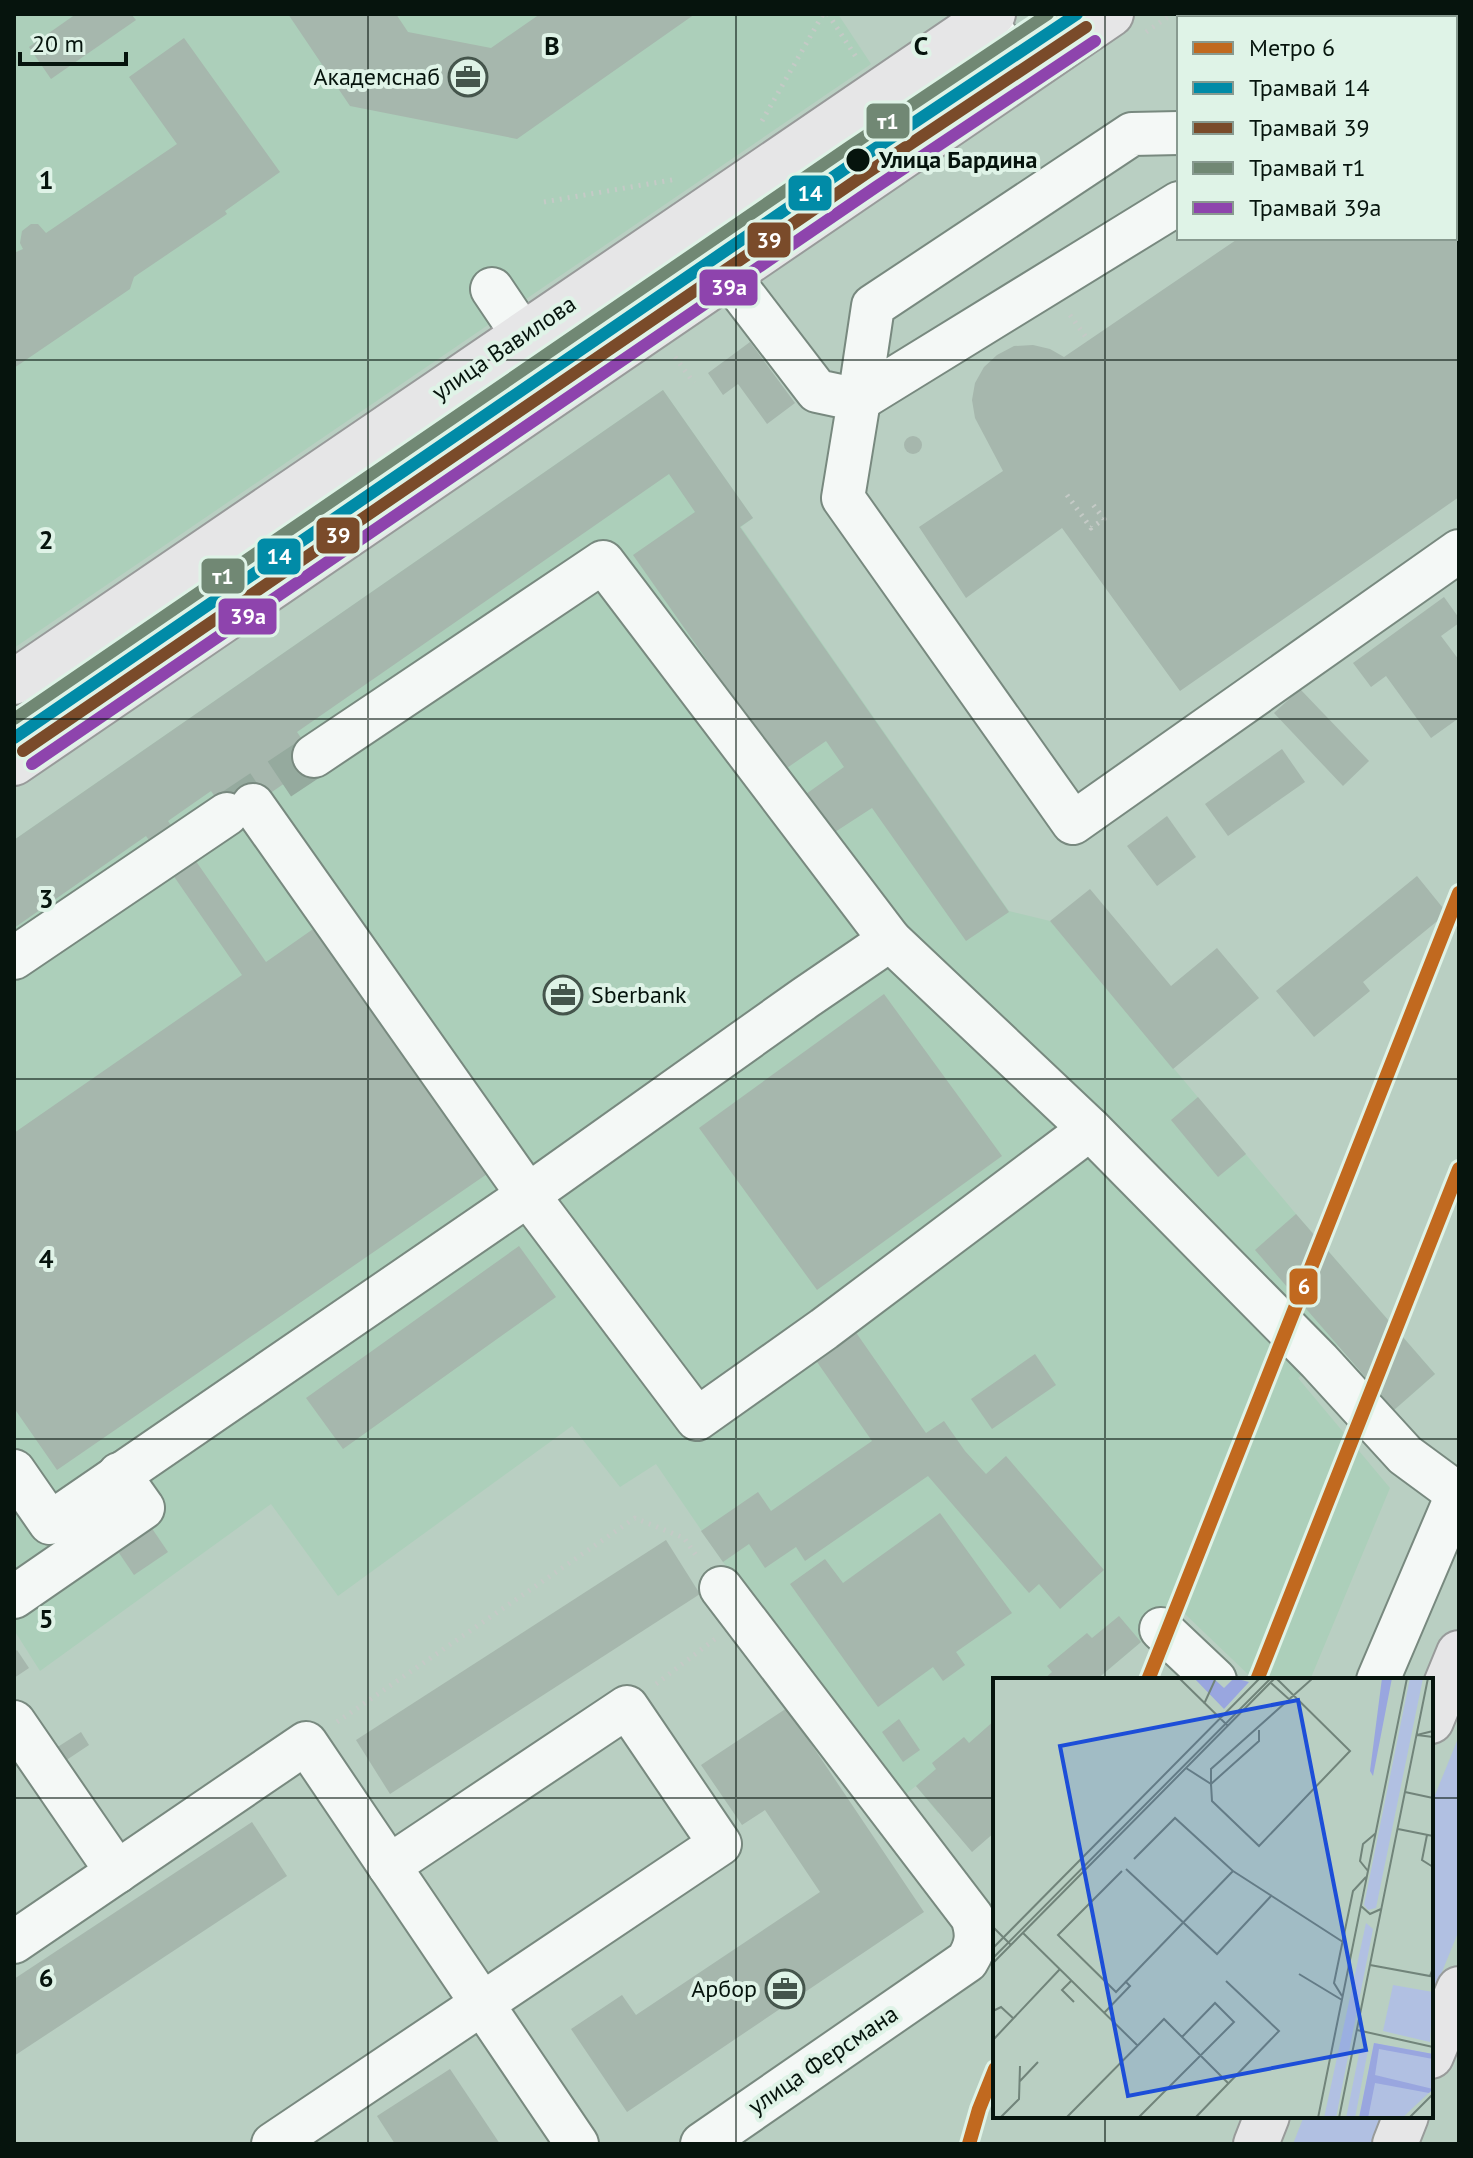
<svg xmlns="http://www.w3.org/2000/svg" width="1473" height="2158" viewBox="0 0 1473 2158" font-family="'PT Sans',sans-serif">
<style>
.built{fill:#accfba}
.green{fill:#b1c0e2}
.building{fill:#a6b7ad}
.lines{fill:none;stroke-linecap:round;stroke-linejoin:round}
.minor-tunnel{stroke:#95aa9e;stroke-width:42;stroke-dasharray:42 21;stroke-linecap:butt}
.minor-casing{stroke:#78897f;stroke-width:46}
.major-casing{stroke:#989b9a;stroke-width:48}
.path{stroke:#c4cac6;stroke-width:5;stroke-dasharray:2 6;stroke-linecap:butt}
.minor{stroke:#f4f8f6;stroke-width:42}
.major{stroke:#e6e6e7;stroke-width:44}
.tram-1-casing{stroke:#dff3e7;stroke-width:18}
.tram-2-casing{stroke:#dff3e7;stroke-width:18}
.tram-3-casing{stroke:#dff3e7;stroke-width:18}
.tram-4-casing{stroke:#dff3e7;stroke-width:18}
.tram-1{stroke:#018ba7;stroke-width:12}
.tram-2{stroke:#7a4b2a;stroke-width:12}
.tram-3{stroke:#718874;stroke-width:12}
.tram-4{stroke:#8e44ad;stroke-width:12}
.metro-1-casing{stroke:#dff3e7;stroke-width:20}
.metro-1{stroke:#c1691f;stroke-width:14}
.grid{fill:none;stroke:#06140d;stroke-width:2;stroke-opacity:0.55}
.stop-dot{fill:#06140d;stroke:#dff3e7;stroke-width:3}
.labels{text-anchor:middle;stroke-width:8;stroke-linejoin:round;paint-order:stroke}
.poi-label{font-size:24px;fill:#06140d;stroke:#dff3e7;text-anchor:end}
.stop-label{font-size:24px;font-weight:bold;fill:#06140d;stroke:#dff3e7;text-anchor:start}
.street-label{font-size:24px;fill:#06140d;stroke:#dff3e7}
.inset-road{fill:none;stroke:#71847a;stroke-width:2}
.view{fill:#1d4ed8;fill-opacity:0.15;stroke:#1d4ed8;stroke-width:4}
.inset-edge{fill:none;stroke:#06140d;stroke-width:4}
.grid-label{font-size:26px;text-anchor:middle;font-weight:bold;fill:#06140d;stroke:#dff3e7;stroke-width:8;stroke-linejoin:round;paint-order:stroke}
.line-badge{stroke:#dff3e7;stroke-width:3}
.badge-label{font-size:22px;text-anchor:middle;font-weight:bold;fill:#fff}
</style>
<rect width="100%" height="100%" fill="#b9cfc2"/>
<g class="built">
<path d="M14,14H838L871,64L14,648Z"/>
<path d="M663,390L753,518L741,527L1009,911L1050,921L1296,1214L1435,1374L1394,1410L1338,1346L1298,1378L1390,1488L1310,1680H1254L1185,1614L1141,1642L1096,1680H995V1765L938,1813L916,1786L902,1797L723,1562L656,1464L620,1487L572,1426L338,1596L271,1504L40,1671L14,1630V840Z"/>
</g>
<g class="green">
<path d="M1459,1736V1930L1431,1999V1805Z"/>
<path d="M1304,2116H1384L1372,2144H1293Z"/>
</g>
<g class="building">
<path d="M76,14H131L136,20L51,79L29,47Z"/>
<path d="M288,14H396L408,32L491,48L540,14H695L517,139L350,106Z"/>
<path d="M184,38L280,172L225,211L227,214L134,277L130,289L14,368V253L23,249L20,243L22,231L31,224H38L46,233L177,144L129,77Z"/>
<path d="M1459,75V126L1455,131V80Z"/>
<path d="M1459,167V497L1180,691L1062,528L966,598L919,527L1003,471L975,418L972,400L975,383L984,367L997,355L1014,346L1033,345L1050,349L1064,357L1239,238H1455V170Z"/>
<path d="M750,342L795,403L767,424L738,384L723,395L708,373Z"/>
<path d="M663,390L753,518L740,527L1009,912L966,941L872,808L835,832L806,794L844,767L826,741L784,770L633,555L695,512L669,474L297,732L317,761L231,820L211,791L168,821L266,962L316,927L487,1174L57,1470L14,1408V1133L242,975L146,836L14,928V840Z"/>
<circle cx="913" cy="445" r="9"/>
<path d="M1444,597L1459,618V623L1441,636L1459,660V718L1431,738L1386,676L1371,687L1353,663Z"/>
<path d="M1300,689L1369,761L1343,786L1274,713Z"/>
<path d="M1282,749L1305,782L1228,836L1205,804Z"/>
<path d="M1167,816L1196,857L1157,886L1127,846Z"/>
<path d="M1417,876L1447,913L1363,982L1370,991L1314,1037L1276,991Z"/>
<path d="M1090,889L1171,986L1217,948L1259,998L1173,1069L1050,921Z"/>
<path d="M884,994L1002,1156L817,1290L699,1128Z"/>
<path d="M1198,1097L1246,1154L1218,1177L1171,1120Z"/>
<path d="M1296,1214L1435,1374L1394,1410L1255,1250Z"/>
<path d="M519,1246L556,1297L343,1449L306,1398Z"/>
<path d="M848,1321L926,1433L944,1421L965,1451L986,1474L1006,1456L1104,1570L1060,1609L1039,1584L1029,1593L928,1476L805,1561L796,1547L765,1568L749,1544L723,1562L701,1531L758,1492L771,1511L872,1441L808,1349Z"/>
<path d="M1035,1354L1056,1385L992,1429L971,1399Z"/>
<path d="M940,1513L1012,1613L956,1652L965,1665L943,1681L933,1667L878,1707L790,1584L825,1559L843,1583Z"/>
<path d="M151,1527L168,1552L134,1575L119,1553Z"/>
<path d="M666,1540L700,1594L390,1794L356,1740Z"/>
<path d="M1119,1616L1141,1642L1096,1680H1043L1052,1672L1047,1666L1087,1633L1092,1638Z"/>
<path d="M17,1650L29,1668L14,1678V1652Z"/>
<path d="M787,1708L924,1912L627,2112L571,2029L622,1995L636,2015L820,1892L765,1810L742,1825L701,1765Z"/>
<path d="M899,1719L920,1750L903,1762L882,1732Z"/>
<path d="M995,1720V1832L972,1852L916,1786L936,1769L932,1763L964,1737L969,1743Z"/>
<path d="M81,1732L89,1745L62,1763L53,1750Z"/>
<path d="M252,1822L287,1876L14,2056V1979Z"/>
<path d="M450,2069L500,2144H395L377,2116Z"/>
</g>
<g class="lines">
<path class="minor-tunnel" d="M227,814L314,756"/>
<defs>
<g id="minor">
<path d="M980,14L1023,74"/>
<path d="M1395,18L1402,14"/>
<path d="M1179,133L1132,134L873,306L859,400L1179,203"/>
<path d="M728,275L817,391L859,400L843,498L1073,823L1459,551"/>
<path d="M492,289L523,335"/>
<path d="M253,805L528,1195L697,1419L824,1329L1090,1129"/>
<path d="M890,940L1090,1129L1319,1361L1405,1455L1458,1494"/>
<path d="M14,958L227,814"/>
<path d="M14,1471L50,1523L528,1195L805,998L890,940L603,562L314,756"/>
<path d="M14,1597L143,1508L119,1474"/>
<path d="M1161,1629L1215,1680"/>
<path d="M1378,1680L1459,1490"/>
<path d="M14,1722L117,1872"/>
<path d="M14,1942L306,1743L577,2144"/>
<path d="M273,2144L720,1844L627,1707L389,1866"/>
<path d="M702,2144L967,1961C977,1945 978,1934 972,1917L721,1588"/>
</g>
<g id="major">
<path d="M14,682L993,14"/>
<path d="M14,763L1111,14"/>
<path d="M1431,1721L1459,1653"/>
<path d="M1431,2056L1459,1989"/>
<path d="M1256,2144L1267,2116"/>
<path d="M1395,2144L1406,2116"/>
</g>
</defs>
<use href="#minor" class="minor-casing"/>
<use href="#major" class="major-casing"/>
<g class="path">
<path d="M828,14L858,60"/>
<path d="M1146,32L1172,14"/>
<path d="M762,121L823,14"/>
<path d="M544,202L677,179"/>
<path d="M1070,315L1088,340"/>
<path d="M675,357L694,383"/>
<path d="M1067,495L1091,528L1104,519L1091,502"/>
<path d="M656,1684L715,1639"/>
<path d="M337,1722L635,1518L684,1538L698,1558"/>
</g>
<use href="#minor" class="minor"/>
<use href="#major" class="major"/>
<defs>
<path id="tram-1" d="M14,738L858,160L1077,14"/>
<path id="tram-2" d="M23,751L867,173L1086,27"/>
<path id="tram-3" d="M14,719L849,147L1048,14"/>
<path id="tram-4" d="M32,764L876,187L1095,41"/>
</defs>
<use href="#tram-1" class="tram-1-casing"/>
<use href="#tram-2" class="tram-2-casing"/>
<use href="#tram-3" class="tram-3-casing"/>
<use href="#tram-4" class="tram-4-casing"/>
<use href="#tram-1" class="tram-1"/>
<use href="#tram-2" class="tram-2"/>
<use href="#tram-3" class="tram-3"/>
<use href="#tram-4" class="tram-4"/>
<defs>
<g id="metro-1">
<path d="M1148,1680L1459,893"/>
<path d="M1257,1680L1459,1169"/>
<path d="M969,2144L979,2109L995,2069"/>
</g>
</defs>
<use href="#metro-1" class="metro-1-casing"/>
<use href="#metro-1" class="metro-1"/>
</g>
<path class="grid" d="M368,14V2144M736,14V2144M1105,14V1680M14,360H1459M14,719H1459M14,1079H1459M14,1439H1459M14,1798H995M1431,1798H1459M1105,2116V2144"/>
<defs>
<symbol id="office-ring" viewBox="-11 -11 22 22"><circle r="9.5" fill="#dff3e7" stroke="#45554c" stroke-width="1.5"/><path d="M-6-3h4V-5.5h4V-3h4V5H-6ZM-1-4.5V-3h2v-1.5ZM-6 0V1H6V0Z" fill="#45554c"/></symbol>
</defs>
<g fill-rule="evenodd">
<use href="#office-ring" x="446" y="55" width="44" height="44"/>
<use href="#office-ring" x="541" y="973" width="44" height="44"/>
<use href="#office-ring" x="763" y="1967" width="44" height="44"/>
</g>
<circle class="stop-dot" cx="858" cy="160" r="13"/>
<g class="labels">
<g class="poi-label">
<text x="440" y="85">Академснаб</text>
<text x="591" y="1003" text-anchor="start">Sberbank</text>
<text x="757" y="1997">Арбор</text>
</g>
<g class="stop-label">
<text x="879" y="168">Улица Бардина</text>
</g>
<g class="street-label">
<text transform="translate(504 348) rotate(-34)" y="8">улица Вавилова</text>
<text transform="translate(823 2060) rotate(-34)" y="8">улица Ферсмана</text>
</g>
</g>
<g transform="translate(993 1678)">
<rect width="440" height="440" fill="#b9cfc2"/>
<path d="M417,0H430L383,230L375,232L371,227ZM373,245L380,251L343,440H331ZM400,307L440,314L437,364L390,353ZM381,365L440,376V411L409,440H366ZM367,371L375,372L362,440H353Z" fill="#b1c0e2"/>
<path d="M201,0H220L231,10L241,0L256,4L231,31ZM389,0H399L380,98L377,93ZM381,365L440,376V381L386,371L382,397L440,411L436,415L382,405L375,440H366Z" fill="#99a6df"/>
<path class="inset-road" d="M186,0L235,48M278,5L298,23M211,26L222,2M266,52V63L218,106V91L320,0M440,53L424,57L440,59M193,90L218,106L219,123L266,168L357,73L283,0M412,114L440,120M405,151L440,158M434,157L429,182L440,189M133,191L224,276L279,217M129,193L65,257L123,314L240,193L182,140L141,181M240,193L350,264M375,193L367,183L370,166L383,155M368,228L377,236L388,231M0,249L18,267M30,255L145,368M0,270L267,0M0,280L278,0M0,285L282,0M377,287L437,298L440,290M306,296L349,322M79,302L69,312L81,324M349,318L341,305L360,213L373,199M0,333L8,329L21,341M111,335L137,308L132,303M364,352L440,369M0,362L67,291M27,403L45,384M7,440L26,421L27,388M73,440L171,341L236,406M145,440L241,344L222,325L189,359M202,440L286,353L233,303M325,440L414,0M346,440L435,0M416,440L440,416"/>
<path class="view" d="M305,22L373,372L135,418L67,68Z"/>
<rect width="440" height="440" class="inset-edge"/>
</g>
<g class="grid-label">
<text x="552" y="55">B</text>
<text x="921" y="55">C</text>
<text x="46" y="189">1</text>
<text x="46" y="549">2</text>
<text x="46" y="908">3</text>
<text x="46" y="1268">4</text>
<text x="46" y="1628">5</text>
<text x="46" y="1987">6</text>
</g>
<g class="line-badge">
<rect x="865" y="102" width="46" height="38" rx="8" fill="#718874"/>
<rect x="787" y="174" width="46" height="38" rx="8" fill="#018ba7"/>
<rect x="746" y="221" width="46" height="38" rx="8" fill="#7a4b2a"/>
<rect x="698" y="268" width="61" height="39" rx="8" fill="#8e44ad"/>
<rect x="315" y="516" width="46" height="39" rx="8" fill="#7a4b2a"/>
<rect x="256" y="537" width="46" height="39" rx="8" fill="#018ba7"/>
<rect x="200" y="557" width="46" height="38" rx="8" fill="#718874"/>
<rect x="217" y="597" width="61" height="39" rx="8" fill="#8e44ad"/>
<rect x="1288" y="1267" width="31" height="39" rx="8" fill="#c1691f"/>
</g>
<g class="badge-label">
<text x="888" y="129">т1</text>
<text x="810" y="201">14</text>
<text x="769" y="248">39</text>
<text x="729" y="295">39а</text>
<text x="338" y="543">39</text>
<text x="279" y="564">14</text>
<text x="223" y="584">т1</text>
<text x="248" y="624">39а</text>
<text x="1304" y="1294">6</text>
</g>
<rect width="1473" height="2158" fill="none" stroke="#06140d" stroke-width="32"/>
<rect x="1177" y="16" width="280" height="224" fill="#dff3e7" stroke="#889a90" stroke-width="2"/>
<rect x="1193" y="42" width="40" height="12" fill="#c1691f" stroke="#889a90" stroke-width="2"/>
<text x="1249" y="56" font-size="24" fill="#06140d">Метро 6</text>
<rect x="1193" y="82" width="40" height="12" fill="#018ba7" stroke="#889a90" stroke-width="2"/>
<text x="1249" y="96" font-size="24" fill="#06140d">Трамвай 14</text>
<rect x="1193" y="122" width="40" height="12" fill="#7a4b2a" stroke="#889a90" stroke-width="2"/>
<text x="1249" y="136" font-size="24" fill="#06140d">Трамвай 39</text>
<rect x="1193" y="162" width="40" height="12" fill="#718874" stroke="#889a90" stroke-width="2"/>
<text x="1249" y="176" font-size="24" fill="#06140d">Трамвай т1</text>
<rect x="1193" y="202" width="40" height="12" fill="#8e44ad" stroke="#889a90" stroke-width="2"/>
<text x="1249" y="216" font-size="24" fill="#06140d">Трамвай 39а</text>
<path d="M20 52v12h106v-12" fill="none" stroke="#06140d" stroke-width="4"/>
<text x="32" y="52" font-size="24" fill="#06140d" stroke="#dff3e7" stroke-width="6" paint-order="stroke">20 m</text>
</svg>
